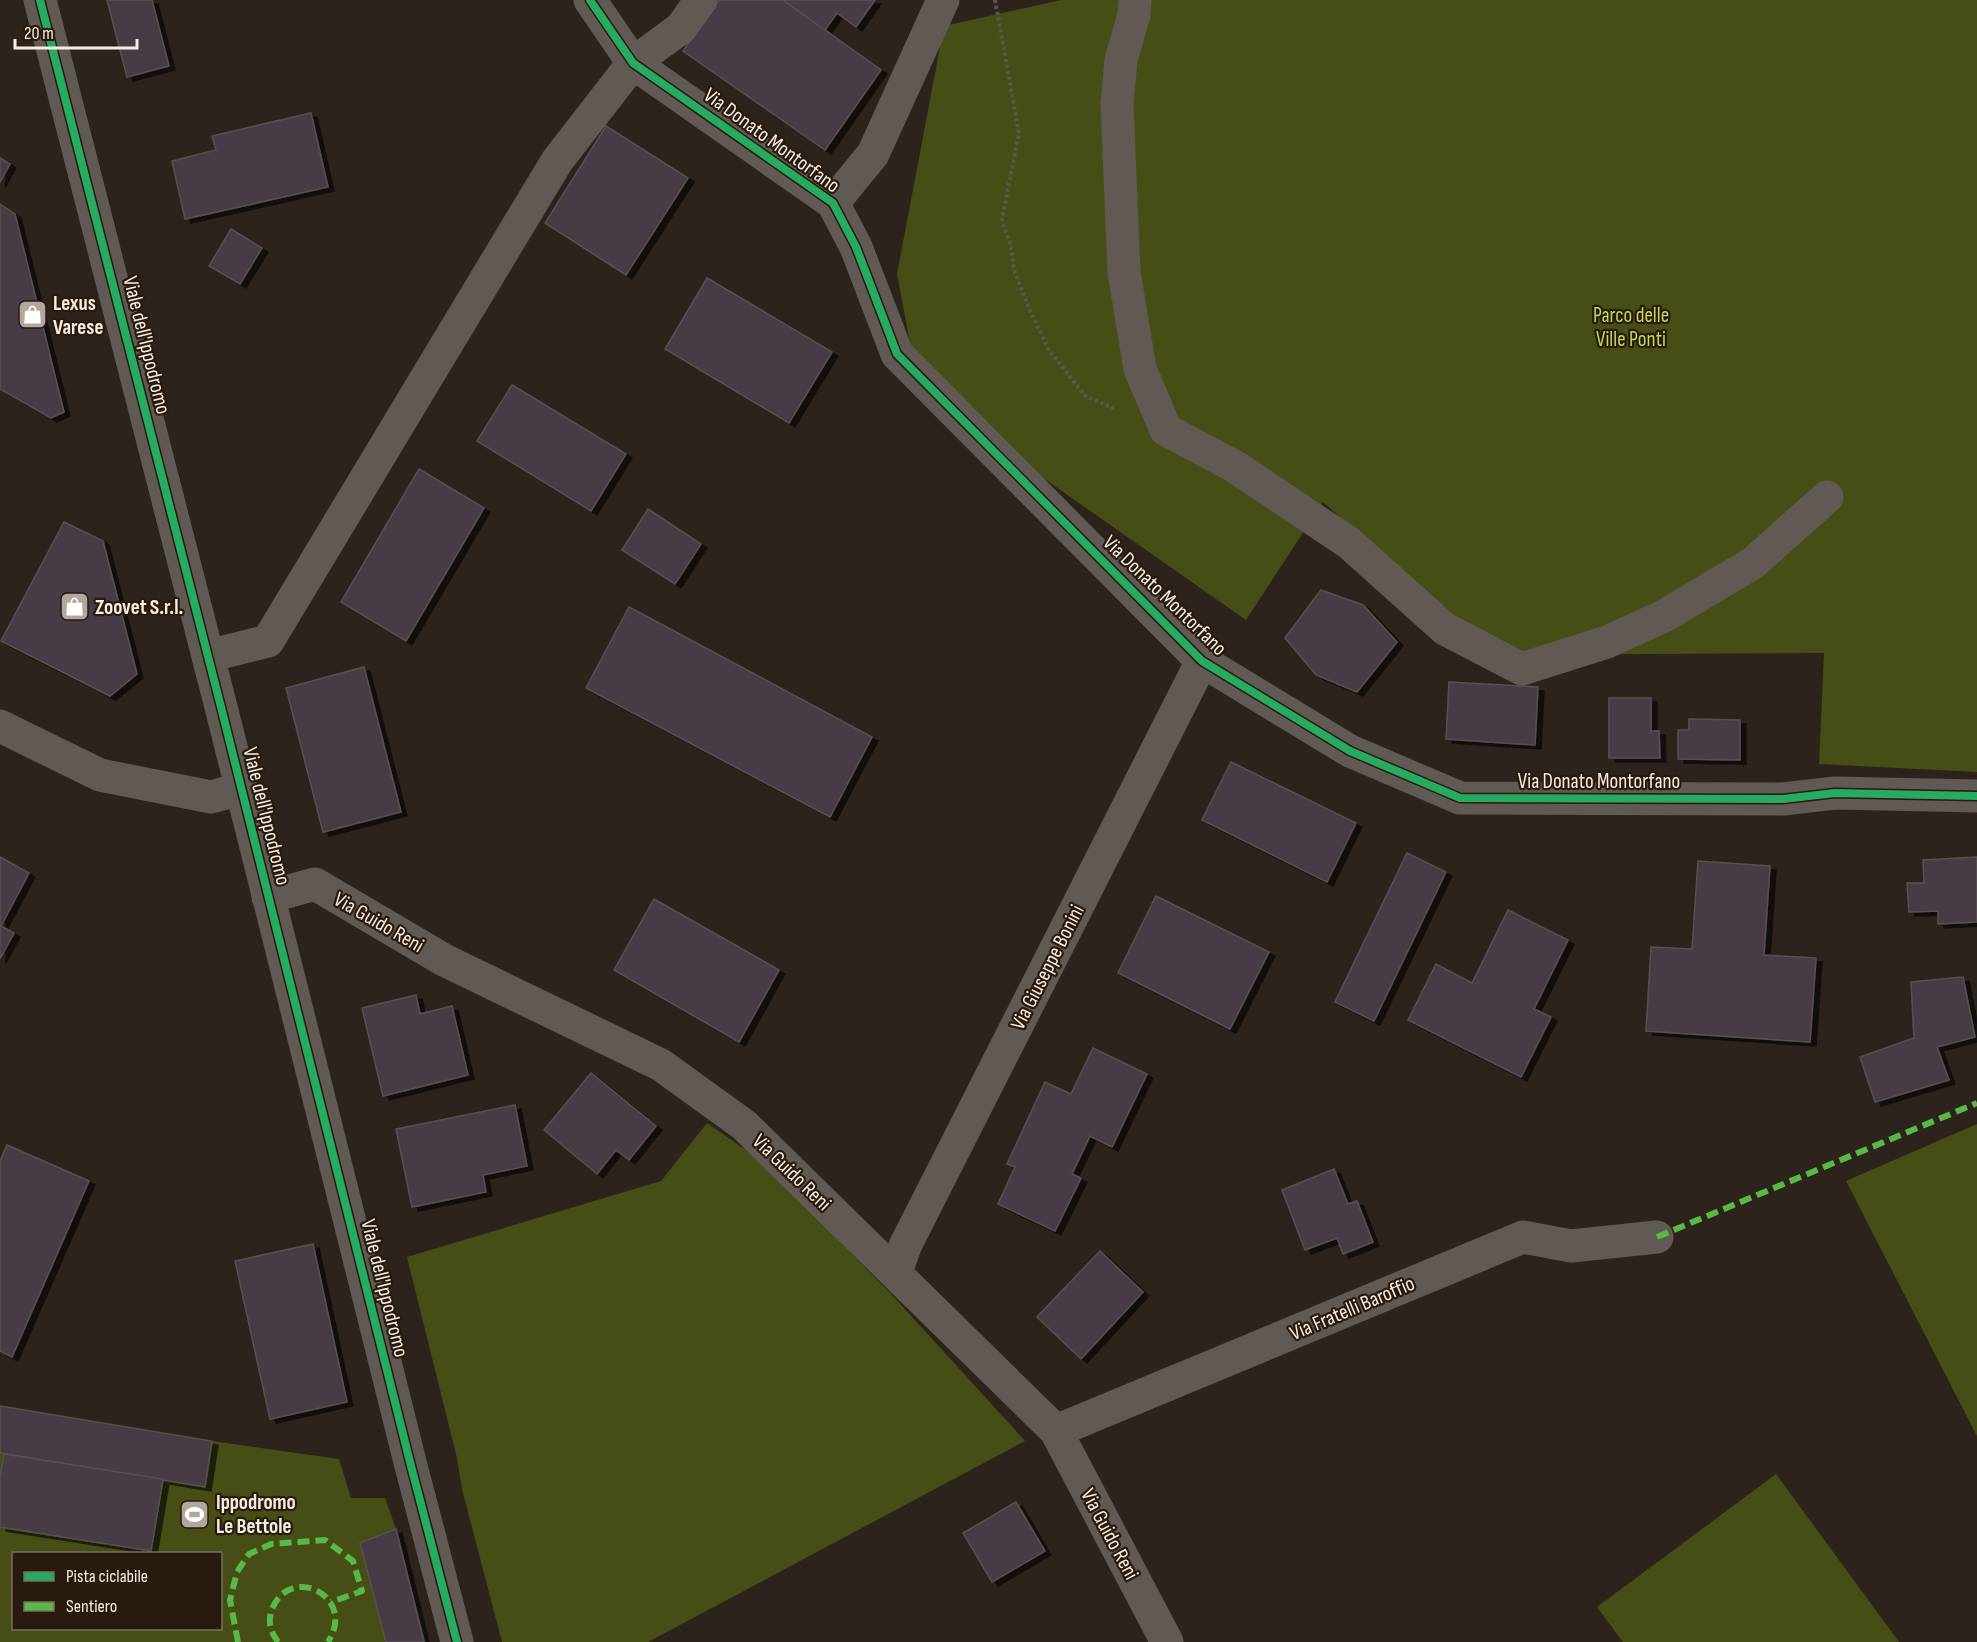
<svg xmlns="http://www.w3.org/2000/svg" width="1977" height="1642" viewBox="0 0 1977 1642" font-family="'Sofia Sans Condensed',sans-serif">
<style>
.green{fill:#464e16;fill-rule:evenodd}
.building{fill:#473a44;stroke:#575151;stroke-width:1.5;filter:url(#shadow)}
.lines{fill:none;stroke-linecap:round;stroke-linejoin:round}
.path{stroke:#5c5651;stroke-width:4;stroke-dasharray:3 3;stroke-linecap:butt}
.minor{stroke:#605954;stroke-width:33}
.quiet{stroke:#58b947;stroke-width:6;stroke-dasharray:12 6;stroke-linecap:butt}
.cycleway-casing{stroke:#281a0d;stroke-width:11}
.cycleway{stroke:#26ab63;stroke-width:8}
.labels{text-anchor:middle;stroke-width:4.5;stroke-linejoin:round;paint-order:stroke}
.street-label{font-size:21px;fill:#f8ede5;stroke:#281a0d}
.poi-label{font-size:21px;font-weight:bold;fill:#f8ede5;stroke:#281a0d;text-anchor:start}
.park-label{font-size:21px;fill:#c0d85d;stroke:#281a0d}
</style>
<defs>
<filter id="shadow"><feDropShadow dx="6" dy="4" stdDeviation="0" flood-color="#0009"/></filter>
</defs>
<rect width="100%" height="100%" fill="#2c241c"/>
<g class="green">
<path d="M1061,0H1977V772L1819,764L1824,653L1495,655L1323,502L1246,620L919,391L897,274L944,26Z"/>
<path d="M707,1123L757,1158L894,1297L1025,1441L648,1642H502L462,1489L457,1458L407,1257L661,1181Z"/>
<path d="M1977,1124V1436L1846,1181Z"/>
<path d="M0,1406L212,1441L339,1459L351,1498H385L396,1529L426,1642H0ZM14,1554H220V1628H14Z"/>
<path d="M1776,1474L1899,1642H1623L1597,1607Z"/>
</g>
<g class="building">
<path d="M107,0H152L169,66L127,77Z"/>
<path d="M719,0H783L881,70L825,150L683,51Z"/>
<path d="M783,0H875L856,27L837,13L825,30Z"/>
<path d="M311,113L328,187L185,219L172,161L216,150L212,136Z"/>
<path d="M606,126L688,178L626,275L545,223Z"/>
<path d="M0,158L10,164L0,182Z"/>
<path d="M0,204L15,214L64,412L51,418L0,389Z"/>
<path d="M231,229L262,248L240,284L209,266Z"/>
<path d="M707,278L832,352L789,423L665,349Z"/>
<path d="M512,385L626,454L591,511L477,441Z"/>
<path d="M419,469L484,508L406,641L341,602Z"/>
<path d="M648,509L701,544L675,584L622,550Z"/>
<path d="M64,522L103,541L137,674L110,696L1,641Z"/>
<path d="M1321,590L1363,605L1397,642L1357,692L1316,675L1285,638Z"/>
<path d="M629,607L872,737L830,817L586,688Z"/>
<path d="M364,667L401,812L323,832L286,688Z"/>
<path d="M1449,682L1538,687L1535,745L1446,739Z"/>
<path d="M1609,698H1651V731H1659L1660,758H1609Z"/>
<path d="M1689,719L1740,720V760L1678,759V730H1689Z"/>
<path d="M1231,762L1356,823L1327,882L1202,820Z"/>
<path d="M1407,853L1446,872L1374,1021L1335,1002Z"/>
<path d="M0,857L29,873L1,926L14,933L0,959Z"/>
<path d="M1977,857V922L1938,924V911L1909,912L1907,883H1924L1923,860Z"/>
<path d="M1698,861L1770,866L1764,955L1816,958L1810,1042L1646,1031L1651,947L1692,949Z"/>
<path d="M1156,896L1269,952L1230,1029L1118,973Z"/>
<path d="M654,899L779,970L739,1042L614,970Z"/>
<path d="M1508,910L1568,940L1534,1009L1551,1017L1521,1077L1408,1020L1436,964L1472,983Z"/>
<path d="M1963,977L1975,1037L1937,1047L1949,1080L1875,1102L1860,1057L1914,1038L1911,982Z"/>
<path d="M416,995L420,1014L452,1006L468,1075L383,1096L362,1008Z"/>
<path d="M1093,1048L1147,1074L1112,1147L1090,1136L1072,1174L1081,1178L1055,1231L998,1204L1015,1167L1007,1164L1045,1082L1071,1094Z"/>
<path d="M591,1073L656,1126L629,1160L616,1150L597,1174L544,1130Z"/>
<path d="M515,1105L527,1166L483,1175L486,1192L412,1207L396,1129Z"/>
<path d="M7,1145L89,1181L12,1357L0,1351V1161Z"/>
<path d="M1334,1169L1348,1204L1357,1201L1373,1242L1343,1254L1337,1238L1305,1250L1282,1190Z"/>
<path d="M313,1244L347,1402L270,1419L235,1261Z"/>
<path d="M1100,1251L1143,1292L1081,1359L1037,1317Z"/>
<path d="M0,1406L212,1441L205,1487L0,1453Z"/>
<path d="M4,1454L163,1479L151,1551L0,1527V1477Z"/>
<path d="M1016,1502L1045,1551L992,1582L963,1533Z"/>
<path d="M396,1529L424,1642H386L360,1543Z"/>
</g>
<g class="lines">
<path class="path" d="M995,0L1019,133L1002,220L1011,246L1014,270L1030,311L1049,350L1085,396L1116,409"/>
<g class="minor">
<path d="M40,0L222,711L410,1462L457,1642"/>
<path d="M590,0L633,63L833,203L856,247L897,354L1202,661L1350,751L1460,798L1783,799L1835,793L1977,796"/>
<path d="M1135,0L1134,15L1121,60L1117,104L1124,272L1140,369L1166,430L1234,466L1349,543L1445,629L1522,669L1607,642L1664,616L1753,563L1827,497"/>
<path d="M833,203L873,154L943,0"/>
<path d="M208,656L268,641L557,161L633,63L681,28L701,0"/>
<path d="M0,726L100,775L211,797L241,789"/>
<path d="M268,897L315,884L444,960L661,1065L744,1125L1056,1431L1167,1642"/>
<path d="M896,1273L905,1246L1202,661"/>
<path d="M1056,1431L1523,1237L1571,1246L1657,1237"/>
</g>
<g class="quiet">
<path d="M1657,1237L1977,1103"/>
<path d="M238,1642L230,1600L237,1572L249,1554L271,1544L325,1540L353,1561L362,1591L331,1602"/>
<path d="M278,1642C270,1631 267,1620 273,1607C292,1564 357,1597 328,1642"/>
</g>
<defs>
<g id="cycleway">
<path d="M40,0L222,711L410,1462L457,1642"/>
<path d="M590,0L633,63L833,203L856,247L897,354L1202,661L1350,751L1460,798L1783,799L1835,793L1977,796"/>
</g>
</defs>
<use href="#cycleway" class="cycleway-casing"/>
<use href="#cycleway" class="cycleway"/>
</g>
<defs>
<symbol id="shop-square" viewBox="-11 -11 22 22"><rect x="-9" y="-9" width="18" height="18" rx="4" fill="#b1a79f" stroke="#281a0d"/><path d="M-5-2.5h2.3a2.7 3.5 0 0 1 5.4 0H5L5.5 6h-11ZM-1.5-2.5h3a1.5 2.3 0 0 0-3 0Z" fill="#fff"/></symbol>
<symbol id="stadium-square" viewBox="-11 -11 22 22"><rect x="-9" y="-9" width="18" height="18" rx="4" fill="#b1a79f" stroke="#281a0d"/><path d="M0-5a6.5 5 0 1 0 0 10a6.5 5 0 1 0 0-10ZM-3.5-1.8h7v3.6h-7Z" fill="#fff"/></symbol>
</defs>
<g fill-rule="evenodd">
<use href="#shop-square" x="16" y="298" width="33" height="33"/>
<use href="#shop-square" x="58" y="590" width="33" height="33"/>
<use href="#stadium-square" x="178" y="1498" width="33" height="33"/>
</g>
<g class="labels">
<g class="street-label">
<text transform="translate(772 140) rotate(36)" y="7">Via Donato Montorfano</text>
<text transform="translate(147 345) rotate(76)" y="7">Viale dell'Ippodromo</text>
<text transform="translate(1165 595) rotate(44)" y="7">Via Donato Montorfano</text>
<text x="1599" y="788">Via Donato Montorfano</text>
<text transform="translate(267 816) rotate(76)" y="7">Viale dell'Ippodromo</text>
<text transform="translate(379 922) rotate(30)" y="7">Via Guido Reni</text>
<text transform="translate(1047 967) rotate(-63)" y="7">Via Giuseppe Bonini</text>
<text transform="translate(792 1172) rotate(44)" y="7">Via Guido Reni</text>
<text transform="translate(385 1288) rotate(76)" y="7">Viale dell'Ippodromo</text>
<text transform="translate(1352 1308) rotate(-23)" y="7">Via Fratelli Baroffio</text>
<text transform="translate(1110 1534) rotate(62)" y="7">Via Guido Reni</text>
</g>
<g class="poi-label">
<text x="53" y="310">Lexus<tspan x="53" dy="24">Varese</tspan></text>
<text x="95" y="614">Zoovet S.r.l.</text>
<text x="216" y="1509">Ippodromo<tspan x="216" dy="24">Le Bettole</tspan></text>
</g>
<g class="park-label">
<text x="1631" y="322">Parco delle<tspan x="1631" dy="24">Ville Ponti</tspan></text>
</g>
</g>
<rect x="12" y="1552" width="210" height="78" fill="#281a0d" stroke="#7b6e63" stroke-width="1.5"/>
<rect x="24" y="1572" width="30" height="9" fill="#26ab63" stroke="#7b6e63" stroke-width="1.5"/>
<text x="66" y="1582" font-size="18" fill="#f8ede5">Pista ciclabile</text>
<rect x="24" y="1602" width="30" height="9" fill="#58b947" stroke="#7b6e63" stroke-width="1.5"/>
<text x="66" y="1612" font-size="18" fill="#f8ede5">Sentiero</text>
<path d="M15 39v9h122v-9" fill="none" stroke="#f8ede5" stroke-width="3"/>
<text x="24" y="39" font-size="18" fill="#f8ede5" stroke="#281a0d" stroke-width="4.5" paint-order="stroke">20 m</text>
</svg>
